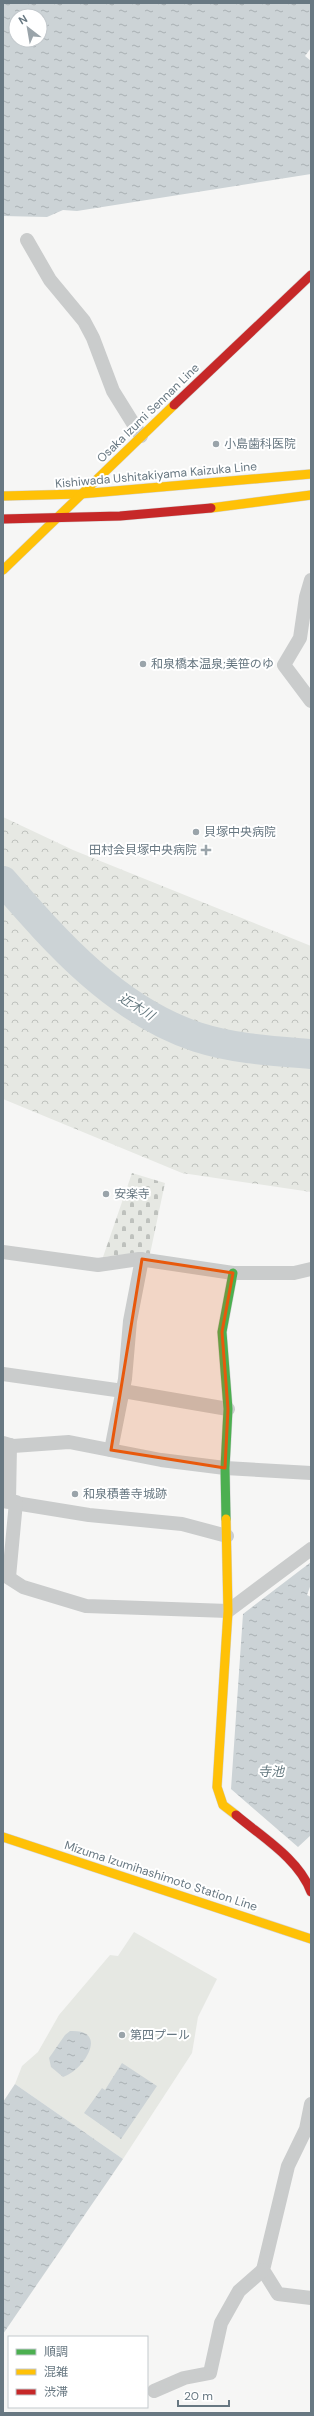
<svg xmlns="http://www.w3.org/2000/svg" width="314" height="2416" viewBox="0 0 314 2416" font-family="'DM Sans','Noto Sans JP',sans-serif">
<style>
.forest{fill:url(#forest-crowns)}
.cemetery{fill:url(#cemetery-stones)}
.pitch{fill:#e6e8e3}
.water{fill:url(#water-ripples);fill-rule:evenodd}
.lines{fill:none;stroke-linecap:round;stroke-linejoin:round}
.river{stroke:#ccd3d6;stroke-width:30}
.fast-casing{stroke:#d3d3d3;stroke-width:10}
.slow-casing{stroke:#d3d3d3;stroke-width:10}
.jam-casing{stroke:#d3d3d3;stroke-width:10}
.street{stroke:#cacccc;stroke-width:14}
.fast{stroke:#4caf50;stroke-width:9}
.slow{stroke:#ffc107;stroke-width:9}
.jam{stroke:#c62828;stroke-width:9}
.marked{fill:#e8590c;fill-opacity:0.2;stroke:#e8590c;stroke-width:3;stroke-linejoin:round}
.poi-dot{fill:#9aa4aa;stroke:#fff;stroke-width:1.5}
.labels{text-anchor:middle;stroke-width:4;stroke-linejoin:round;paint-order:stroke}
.street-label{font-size:12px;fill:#687882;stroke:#fff}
.poi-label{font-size:12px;fill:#687882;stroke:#fff;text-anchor:start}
.water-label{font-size:13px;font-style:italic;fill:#64787f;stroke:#fff}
</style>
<defs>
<pattern id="forest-crowns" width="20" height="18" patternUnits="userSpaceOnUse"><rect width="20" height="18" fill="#e6e8e3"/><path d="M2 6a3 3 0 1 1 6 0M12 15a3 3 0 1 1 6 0" fill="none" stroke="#bec1bd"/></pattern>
<pattern id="cemetery-stones" width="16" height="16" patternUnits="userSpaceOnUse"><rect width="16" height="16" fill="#e6e8e3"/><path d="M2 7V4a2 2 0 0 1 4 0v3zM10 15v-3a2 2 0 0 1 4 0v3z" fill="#bec1bd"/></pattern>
<pattern id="water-ripples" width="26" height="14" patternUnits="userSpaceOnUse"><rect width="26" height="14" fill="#ccd3d6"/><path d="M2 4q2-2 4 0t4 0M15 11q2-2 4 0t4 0" fill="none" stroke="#a9b0b3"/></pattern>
</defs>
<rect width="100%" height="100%" fill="#f6f6f5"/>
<path class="forest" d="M3,817L73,850L311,946V1192L182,1173L3,1099Z"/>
<path class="cemetery" d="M132,1173L165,1183L150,1254L137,1253L103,1257Z"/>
<path class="pitch" d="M134,1932L217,1979L198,2017L192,2053L123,2159L15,2084L22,2066L38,2052L59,2015L110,1955L118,1956Z"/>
<g class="water">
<path d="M3,3H311V48L305,56L311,61V174L77,211L63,210L47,217L3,216ZM16,16H40V40H16Z"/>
<path d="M311,1562V1584L307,1595L311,1597V1835L298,1847L231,1789L243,1614Z"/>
<path d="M70,2031C110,2029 84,2070 63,2077L51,2067L49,2058L65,2035Z"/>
<path d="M122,2063L157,2086L121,2139L84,2113L102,2088L105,2090Z"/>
<path d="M15,2084L123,2159L3,2334V2102Z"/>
</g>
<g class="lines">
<path class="river" d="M3,881C58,944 116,1010 197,1037C234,1049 273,1051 311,1054"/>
<defs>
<path id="fast" d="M226,1519L225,1468L228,1409L222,1332L233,1273"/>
<g id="slow">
<path d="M3,496L80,494L311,474"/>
<path d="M211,508L311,495"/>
<path d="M3,570L174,405"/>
<path d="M226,1519L228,1611L217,1787L223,1805L236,1815"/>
<path d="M3,1837L311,1939"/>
</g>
<g id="jam">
<path d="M174,405L311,275"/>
<path d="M3,519L120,516L211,508"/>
<path d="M236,1815C262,1837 299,1859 311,1892"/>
</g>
</defs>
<use href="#fast" class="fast-casing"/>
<use href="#slow" class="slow-casing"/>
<use href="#jam" class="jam-casing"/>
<g class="street">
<path d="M27,240L50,280L84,321L93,338L113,391L141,436"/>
<path d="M311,580L306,597L300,638L284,665L311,701"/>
<path d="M3,1252L98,1265L139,1259L233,1273H294L311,1269"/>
<path d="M3,1374L123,1391L228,1409"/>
<path d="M3,1443L13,1446L69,1442L161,1460L225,1468L311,1473"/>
<path d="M111,1450L125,1379L130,1321L142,1259"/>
<path d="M3,1501L89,1515L182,1524L227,1536"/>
<path d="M9,1501L10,1445"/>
<path d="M3,1574L23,1587L86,1606L228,1611L311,1549"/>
<path d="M9,1577L16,1502"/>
<path d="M311,2104L306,2129L288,2166L263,2270L278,2294L311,2298"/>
<path d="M154,2391L184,2378L210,2373L221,2323L239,2291L263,2270"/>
</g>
<use href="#fast" class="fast"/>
<use href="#slow" class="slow"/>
<use href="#jam" class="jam"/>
</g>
<path class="marked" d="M142,1259L233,1273L222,1332L228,1409L225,1468L111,1450Z"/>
<g class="poi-dot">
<circle cx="216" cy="444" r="4"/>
<circle cx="143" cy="664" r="4"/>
<circle cx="196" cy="832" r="4"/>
<path d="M204 844h4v4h4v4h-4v4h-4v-4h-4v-4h4z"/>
<circle cx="106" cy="1194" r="4"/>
<circle cx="75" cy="1494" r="4"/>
<circle cx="122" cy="2035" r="4"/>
</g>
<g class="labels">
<g class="street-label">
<text transform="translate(148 413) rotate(-44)" y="4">Osaka Izumi Sennan Line</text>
<text transform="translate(156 475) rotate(-5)" y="4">Kishiwada Ushitakiyama Kaizuka Line</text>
<text transform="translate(161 1876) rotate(18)" y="4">Mizuma Izumihashimoto Station Line</text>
</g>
<g class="poi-label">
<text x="224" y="448">小島歯科医院</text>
<text x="151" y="668">和泉橋本温泉;美笹のゆ</text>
<text x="204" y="836">貝塚中央病院</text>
<text x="197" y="854" text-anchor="end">田村会貝塚中央病院</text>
<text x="114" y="1198">安楽寺</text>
<text x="83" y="1498">和泉積善寺城跡</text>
<text x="130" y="2039">第四プール</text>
</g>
<g class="water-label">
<text transform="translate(137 1006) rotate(32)" y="5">近木川</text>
<text x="271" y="1776">寺池</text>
</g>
</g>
<rect width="314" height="2416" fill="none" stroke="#687882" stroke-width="8"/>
<rect x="8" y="2336" width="140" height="72" fill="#ffffff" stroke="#c3c9cd"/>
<rect x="16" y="2349" width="20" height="6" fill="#4caf50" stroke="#c3c9cd"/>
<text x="44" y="2356" font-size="12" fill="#687882">順調</text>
<rect x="16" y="2369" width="20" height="6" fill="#ffc107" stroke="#c3c9cd"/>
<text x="44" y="2376" font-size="12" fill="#687882">混雑</text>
<rect x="16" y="2389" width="20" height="6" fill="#c62828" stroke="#c3c9cd"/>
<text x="44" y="2396" font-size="12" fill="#687882">渋滞</text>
<g transform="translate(28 28) rotate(329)"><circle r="19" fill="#ffffff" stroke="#c3c9cd"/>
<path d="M0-3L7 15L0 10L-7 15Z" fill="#9aa4aa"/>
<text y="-6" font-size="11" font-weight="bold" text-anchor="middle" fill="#687882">N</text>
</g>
<path d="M178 2400v6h51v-6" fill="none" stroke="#687882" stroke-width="2"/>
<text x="184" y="2400" font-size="12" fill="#687882" stroke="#ffffff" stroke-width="3" paint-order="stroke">20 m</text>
</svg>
